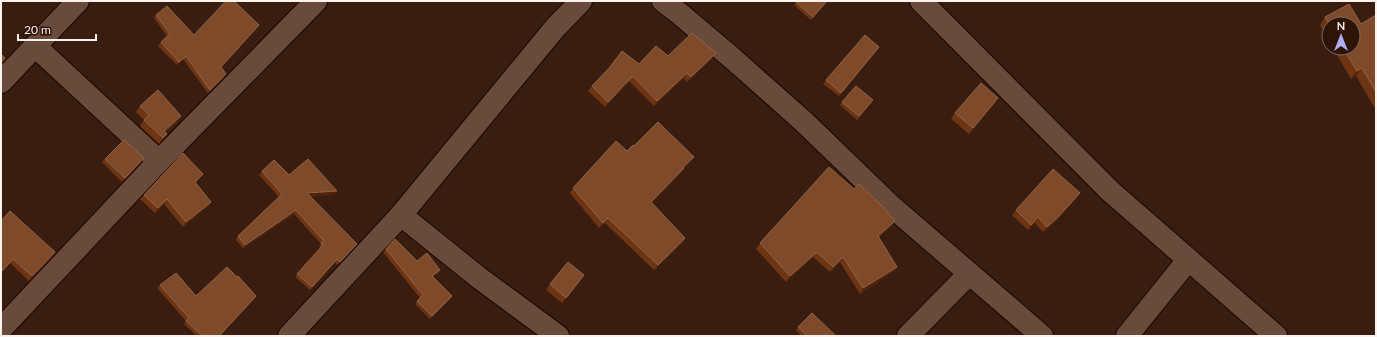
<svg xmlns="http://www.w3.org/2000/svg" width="1377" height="337" viewBox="0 0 1377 337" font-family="Lato,sans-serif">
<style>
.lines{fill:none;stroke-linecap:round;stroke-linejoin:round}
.minor-casing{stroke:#1e0600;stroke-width:24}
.minor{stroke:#694b3c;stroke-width:22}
.wall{fill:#6f3512}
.shaded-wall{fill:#522307}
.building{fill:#7e4a29;stroke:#926448}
</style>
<rect width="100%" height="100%" fill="#381d10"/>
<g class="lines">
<defs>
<g id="minor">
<path d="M663,1L680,14L732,58L803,121L890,205L1042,336"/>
<path d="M921,1L1110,191L1276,336"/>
<path d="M35,46L159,161"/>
<path d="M1,82L78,1"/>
<path d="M401,215L478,277L558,336"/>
<path d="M1,329L159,161L316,1"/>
<path d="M289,336L401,215L555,28L581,1"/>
<path d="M908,336L969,274"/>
<path d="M1127,336L1188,260"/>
</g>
</defs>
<use href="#minor" class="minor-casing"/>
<use href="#minor" class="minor"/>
</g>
<g class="wall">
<path d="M797,1H827L811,20L794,5Z"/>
<path d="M156,15L194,35L257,28L221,67L224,77L208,93L183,59L177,65L158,46L161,42L167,36L154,18Z"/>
<path d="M1376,15V110L1356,76L1351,79L1333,48H1353L1329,24V41L1320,25L1325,17L1361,24Z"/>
<path d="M879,47L839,96L823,84L826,80Z"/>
<path d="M668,56L712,58L687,82L684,78L654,106L629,81L605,107L588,91L592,86Z"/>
<path d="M842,102L871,103L857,120L840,105Z"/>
<path d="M994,104L969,134L951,119L955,113Z"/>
<path d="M140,106L177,122L165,133L167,134L162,140L159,144L140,126L144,120L136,112Z"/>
<path d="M634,146L694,157L690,162L684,168L680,173L651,203L685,238L682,243L654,270L605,223L599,228L570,193L573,188Z"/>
<path d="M105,159L141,162L122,182L102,162Z"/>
<path d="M262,171L289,175L337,191L334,194L310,196L354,247L337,265L335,262L310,290L295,277L321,248L319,246L321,244L294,214L243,248L236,240L238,236L279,197L259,175Z"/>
<path d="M200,178L195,183L211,202L208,206L183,227L164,204L155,213L140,199L144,195Z"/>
<path d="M854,189L895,221L891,226L878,238L897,267L893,272L860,294L840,262L830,272L813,257L786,282L756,249L760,243Z"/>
<path d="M1076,198L1055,222L1043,232L1035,223L1028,230L1012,215L1016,210Z"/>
<path d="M1,221L55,252L52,257L29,281L10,263L1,273Z"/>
<path d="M386,249L417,261L438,273L433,277L452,296L450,299L430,319L415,304L420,298L383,252Z"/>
<path d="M237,277L256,296L254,299L220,336H197L184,324L186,321L157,288L160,285L196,296Z"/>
<path d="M580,281L562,303L546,290L550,284Z"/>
<path d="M798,327L836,336H801L796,330Z"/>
</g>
<g class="shaded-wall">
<path d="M259,25L257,28L218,70L221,67Z"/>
<path d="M716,53L712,58L687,82L691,77Z"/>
<path d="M1362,68L1356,76L1351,79L1357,71Z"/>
<path d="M687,73L684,78L654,106L657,101Z"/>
<path d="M226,74L224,77L208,93L210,90Z"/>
<path d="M633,76L629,81L605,107L608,102Z"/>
<path d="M998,98L994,104L969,134L973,128Z"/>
<path d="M181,116L177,122L160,137L164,131Z"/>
<path d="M694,157L690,162L679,172L683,167Z"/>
<path d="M144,158L141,162L122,182L125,178Z"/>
<path d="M684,168L680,173L647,207L651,202Z"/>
<path d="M337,191L334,194L304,196L307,193Z"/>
<path d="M1080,193L1076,198L1055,222L1043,232L1047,227Z"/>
<path d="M167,199L164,204L155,213L158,208Z"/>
<path d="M211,202L208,206L183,227L186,222Z"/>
<path d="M296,210L294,214L243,248L245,245Z"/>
<path d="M1038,217L1035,223L1028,230L1031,225Z"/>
<path d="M608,218L605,223L599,228L603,223Z"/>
<path d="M895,221L891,226L874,241L878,236Z"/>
<path d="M685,238L682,243L654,270L658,265Z"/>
<path d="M55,252L52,257L29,281L32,276Z"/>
<path d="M817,252L813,257L786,282L790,276Z"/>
<path d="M843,257L840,262L830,272L833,267Z"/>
<path d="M337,259L335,262L310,290L312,287Z"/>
<path d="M897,267L893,272L860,294L863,288Z"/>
<path d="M440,270L438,273L430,279L432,276Z"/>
<path d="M584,275L580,281L562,303L566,298Z"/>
<path d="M256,296L254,299L220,336H219Z"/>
<path d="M452,296L450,299L430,319L432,316Z"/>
</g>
<g class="building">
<path d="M226,1H234L259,25L221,67L226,74L210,90L186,56L179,62L161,42L170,34L156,15L167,6L194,35Z"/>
<path d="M797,1H827L813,17L796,2Z"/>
<path d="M1349,4L1361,24L1376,15V92L1362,68L1357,71L1343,48H1353V24H1329L1325,17Z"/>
<path d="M692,33L716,53L691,77L687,73L657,101L633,76L608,102L592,86L610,67L622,51L639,64L656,46L668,56Z"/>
<path d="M865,35L879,47L841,93L826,80Z"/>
<path d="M1,54L5,58L1,63Z"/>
<path d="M981,83L998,98L973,128L955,113Z"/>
<path d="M856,86L873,100L859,116L842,102Z"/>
<path d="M158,90L181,116L164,131L167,134L163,138L144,120L149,115L140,106Z"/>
<path d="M658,122L694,157L683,167L684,168L651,202L685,238L658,265L608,218L603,223L573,188L616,141L627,151L633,145L634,146Z"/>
<path d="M124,140L144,158L125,178L105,159Z"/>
<path d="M183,153L203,174L195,182L211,202L186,222L167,199L158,208L144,195Z"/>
<path d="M308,159L337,191L307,193L357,244L340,262L337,259L312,287L297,274L323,245L321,243L324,241L296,210L245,245L238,236L282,194L262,171L274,160L289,175Z"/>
<path d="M829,167L854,189L859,184L881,205L895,221L878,236L897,267L863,288L843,257L833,267L817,252L790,276L760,243Z"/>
<path d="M1053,169L1080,193L1058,217L1047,227L1038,217L1031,225L1016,210Z"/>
<path d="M10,211L55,252L32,276L13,259L2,271L1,270V221Z"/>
<path d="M395,239L417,261L427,253L440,270L432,276L452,296L432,316L417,301L423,295L386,249Z"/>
<path d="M568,262L584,275L566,298L550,284Z"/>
<path d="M227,267L237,277L238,276L256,296L219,336H203L186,321L189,318L160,285L176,273L196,296Z"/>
<path d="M812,313L836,336H807L798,327Z"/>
</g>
<rect width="1377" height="337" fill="none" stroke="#fdf2ed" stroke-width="4"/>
<g transform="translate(1341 36)"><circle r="19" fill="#2d1407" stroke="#806d63"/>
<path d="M0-3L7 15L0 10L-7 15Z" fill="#afaefa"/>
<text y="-6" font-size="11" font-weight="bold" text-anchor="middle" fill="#fdf2ed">N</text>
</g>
<path d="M18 34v6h78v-6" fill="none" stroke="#fdf2ed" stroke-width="2"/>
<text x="24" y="34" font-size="12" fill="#fdf2ed" stroke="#2d1407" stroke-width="3" paint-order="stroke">20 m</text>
</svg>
